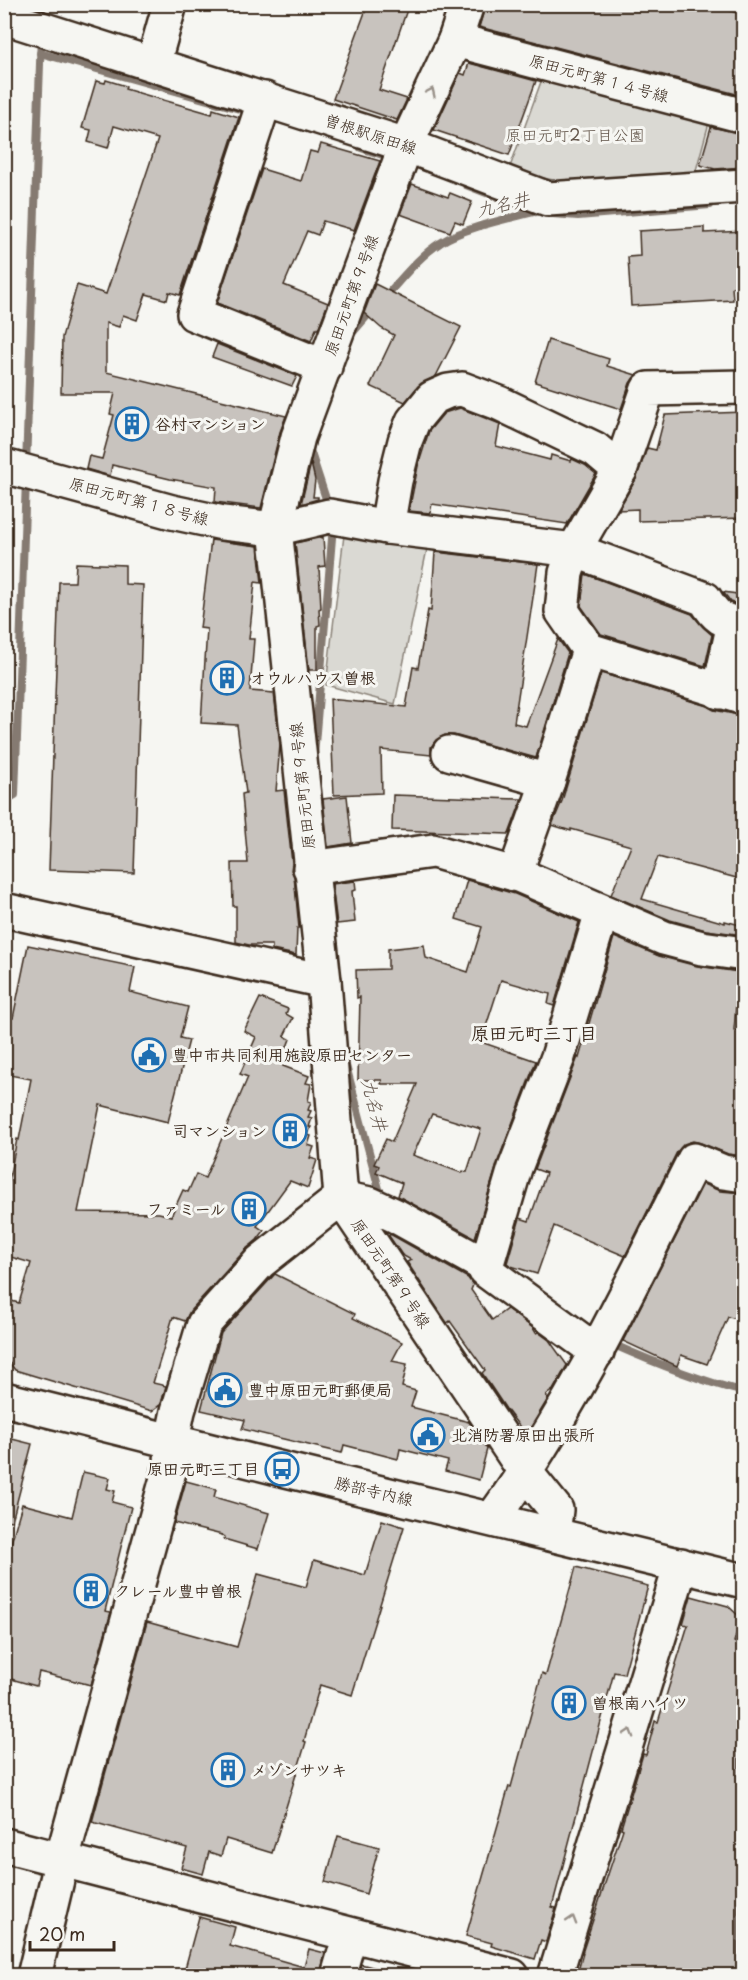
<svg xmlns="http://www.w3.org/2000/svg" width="748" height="1980" viewBox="0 0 748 1980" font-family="'Playpen Sans','Klee One',sans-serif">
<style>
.green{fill:#dad9d3;stroke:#8a8278;stroke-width:1.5}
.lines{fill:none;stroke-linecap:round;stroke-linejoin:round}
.stream{stroke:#857a71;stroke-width:8}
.building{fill:#c8c3be;stroke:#3b2a1e;stroke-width:1.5;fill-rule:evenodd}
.minor-casing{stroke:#3b2a1e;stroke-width:38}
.minor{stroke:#f6f6f2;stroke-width:33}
.oneway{stroke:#989088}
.labels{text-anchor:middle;stroke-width:6;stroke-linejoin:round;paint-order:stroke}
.street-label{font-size:16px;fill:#3b2a1e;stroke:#f6f6f2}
.park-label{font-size:16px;fill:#63564b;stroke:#f6f6f2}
.poi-label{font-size:16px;font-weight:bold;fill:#3b2a1e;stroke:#f6f6f2;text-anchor:start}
.water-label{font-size:18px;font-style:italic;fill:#605248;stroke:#f6f6f2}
.neighbourhood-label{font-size:18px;font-weight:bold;fill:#3b2a1e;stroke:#f6f6f2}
</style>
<rect width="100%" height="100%" fill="#f6f6f2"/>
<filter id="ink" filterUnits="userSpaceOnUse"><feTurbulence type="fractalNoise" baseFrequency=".0167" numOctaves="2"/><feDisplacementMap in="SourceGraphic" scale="12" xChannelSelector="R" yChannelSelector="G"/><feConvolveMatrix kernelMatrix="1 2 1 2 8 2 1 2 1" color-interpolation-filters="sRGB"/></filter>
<g filter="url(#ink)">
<g class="green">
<path d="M542,79L710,119L695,174C634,179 567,194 510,167Z"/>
<path d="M344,535L427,549L395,704L326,685Z"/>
</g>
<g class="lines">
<g class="stream">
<path d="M41,22L42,4"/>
<path d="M40,53L243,110"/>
<path d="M361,148L395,159"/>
<path d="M466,185L535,212"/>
<path d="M553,214L578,216L710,205"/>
<path d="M383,299C400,281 419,256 440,243C463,228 507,219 534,212"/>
<path d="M349,337L374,308"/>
<path d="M312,443L310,450L329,508"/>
<path d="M26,466L41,35"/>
<path d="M314,756L332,538L331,527"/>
<path d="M4,801L15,795L26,479"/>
<path d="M345,1062L379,1189L386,1199"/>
<path d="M612,1344C655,1363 698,1380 744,1392"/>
</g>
</g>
<g class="building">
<path d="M368,4H409L379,90L407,99L397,120L333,99Z"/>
<path d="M486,4H709L744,15V96L479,27Z"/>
<path d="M469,63L536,81L509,155L434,130L460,73L465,75Z"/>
<path d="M106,80L126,86L125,89L212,114L213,109L239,117L180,295L169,292L167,300L146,294L137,320L123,315L119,327L106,323V372L286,416L280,432L261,508L215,502L216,487L170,479L112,465L110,476L86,469L89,456L102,459L114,415L110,414L115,393H61L62,337L77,285L106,294L158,139L114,126L108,148L88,142L91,130L82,128L96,81L105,83Z"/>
<path d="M711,127L744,134V167L715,169L700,165Z"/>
<path d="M321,144L380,161L354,230L323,221L318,235L307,231L284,285L328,303L318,329H316L311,341L217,303L262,169L301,181L310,151L318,153Z"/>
<path d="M412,184L448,197L450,193L472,202L463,224L455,221L450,232L400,214Z"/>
<path d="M704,227V233L744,231V287H732L733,300L631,306L628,257L640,256L639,231Z"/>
<path d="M375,284L461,327L436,376L418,386L405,402L370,386L394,335L381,328L364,313Z"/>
<path d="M548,340L609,359L607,366L636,375L630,383L621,409L535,382Z"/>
<path d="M217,344L297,376L292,386L212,357Z"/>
<path d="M460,408L500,424L496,446L550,460L551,455L571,461L572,459L585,465L596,474L567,524L432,504L430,513L409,511L418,466L429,431L444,413Z"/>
<path d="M744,412V518L638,521V509L618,510L636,479L647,448L656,450L665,415Z"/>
<path d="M311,463L315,480L313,497H318V499L301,504Z"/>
<path d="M323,537L325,566L319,567L321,608L319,609L320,625L317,626V670H309L295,543Z"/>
<path d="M211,540L258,546L262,583L255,582L249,639H254L250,691L274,693L280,745L276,791L284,790L292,863L291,870L294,876L299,928H297L296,955L272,950V945H249L236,942V906H233L232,863H248L242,794L246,793L237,725L201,723L207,629L200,628Z"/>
<path d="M435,552L538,564L514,723L526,726L558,639L568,653L536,758L454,735H445L436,740L431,747V755L381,750L382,793L334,795L330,699L406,707L413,667L418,668L428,610L431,611Z"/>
<path d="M76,563L125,565V584L143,585L134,873L49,870L59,582H75Z"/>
<path d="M585,574L692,614L703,627L712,635L705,666L601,634L581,606Z"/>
<path d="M723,592L744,595V606L731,602Z"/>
<path d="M601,673L707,706L714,710L744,716V819L738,840L744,841V880L658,857L642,899L725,923V921L744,926V935L706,930L670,920L611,895L631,846L571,829V831L552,825L562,801Z"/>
<path d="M393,795L520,799H522L509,834L392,830Z"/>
<path d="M347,796L352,843L328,847L323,799Z"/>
<path d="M467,880L515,894L579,922L554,1006L548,1004L550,994L501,980L481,1042L536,1061L498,1161L475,1238L398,1196L402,1183L376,1172L379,1166L374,1164L386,1139L392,1142L417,1084H381L382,1080H358L360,997L357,998L356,970L388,969V949L424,945L426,958L468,972L482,927L456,919ZM432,1114L481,1129L467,1172L463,1171L462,1173L413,1155Z"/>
<path d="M355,881L356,890L352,891L355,922L337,924L332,884Z"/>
<path d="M614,937L659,956L697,966L739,972L734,1030L744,1032V1156L728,1154L701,1143L693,1141L684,1144L677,1152L625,1256L554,1226L537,1274L511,1266L507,1263L520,1218L529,1221L546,1173L535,1169L578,1057L579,1058Z"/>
<path d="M28,945L135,967L130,992L188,1007L180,1038L189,1040L168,1122L100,1105L78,1212L159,1213L171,1216L183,1190L188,1192L196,1174L205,1178L248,1077L240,1074L256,1037L244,1031L260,998L288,1009L286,1014L293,1018L284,1036L290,1039L287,1047L291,1049L283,1066L309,1076L306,1083L311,1084L308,1101L311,1102L308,1110L311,1111L308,1117L312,1118L309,1127H311L308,1135L311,1136L308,1145L314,1147L310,1158L317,1160L308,1188L290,1181L257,1226L264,1231L257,1240L246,1249L190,1311L185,1321L173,1317L153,1383L166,1386L161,1404L152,1411L15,1370L4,1356V1299L19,1303L31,1263L4,1255V1204L17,1139L19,1140L31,1079L4,1074V1029L7,1016L13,1018Z"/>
<path d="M703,1184L720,1191L744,1193V1320L728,1317L707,1364L681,1355L677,1366L623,1341Z"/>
<path d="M390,1234L468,1278L473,1285L471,1290L492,1320L507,1309L533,1328L536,1333L538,1332L549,1340L567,1365L553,1390L546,1395L548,1399L526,1435L506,1409L482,1373L485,1370L450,1321L447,1323L407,1262L411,1260L402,1255L389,1236Z"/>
<path d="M275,1274L355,1314L353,1318L402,1342L392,1361L407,1364L402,1387L416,1391L411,1407L469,1422L487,1449L479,1480L445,1471L448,1461L400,1449L398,1459L344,1445L342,1453L242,1429L245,1420L201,1410L221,1333Z"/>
<path d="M4,1437L32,1444L12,1521L4,1520Z"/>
<path d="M83,1472L110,1478L107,1489L115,1491L112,1502L131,1507L105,1611L111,1612L91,1685L39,1672L36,1686L4,1677V1568L22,1504L72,1517Z"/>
<path d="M186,1481L216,1489L214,1497L269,1513L258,1549L224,1539L225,1537L222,1535L174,1523Z"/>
<path d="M382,1520L404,1527L352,1695L320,1685L304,1741L306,1742L272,1853L226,1839L221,1856L209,1852L203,1874L181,1868L187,1848L92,1822L147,1622L237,1647L258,1574L306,1587L314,1560L365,1575Z"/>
<path d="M576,1567L648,1586L624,1674L614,1672L552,1907L556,1908L546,1942L541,1940L535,1959L491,1946L492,1943L466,1936L509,1786L511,1787L542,1673L546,1675Z"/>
<path d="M691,1596L728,1606L741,1618L734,1642L743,1645L744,1671V1733L739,1748V1797H742L740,1862H738V1976H592L578,1971L583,1953H582L623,1829L621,1828L643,1754L646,1755L655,1721L658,1722L688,1625L683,1624Z"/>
<path d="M338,1836L379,1847L366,1894L325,1882Z"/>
<path d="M199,1917L235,1927L230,1946L304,1967L309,1949L325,1953L320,1976H183Z"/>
<path d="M361,1964L380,1969L379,1976H358Z"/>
</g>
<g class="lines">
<defs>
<g id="minor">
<path d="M467,4L455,40L406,145L298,437L275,529L324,981L341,1198L526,1473L556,1510L553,1534"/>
<path d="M4,17L406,145L548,199L744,186"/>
<path d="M455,40L744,116"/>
<path d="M153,64L170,4"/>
<path d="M265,99L194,314L325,367"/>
<path d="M4,466L172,512L223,523L275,529L329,516L387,527L574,550L705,599C716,618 722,621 744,625"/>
<path d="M387,527L395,481L405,441L413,421L432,398L448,391L462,389L499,403L595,449L620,470"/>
<path d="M589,650L744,698"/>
<path d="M719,692L734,623"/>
<path d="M449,753L548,781"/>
<path d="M310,868L433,851L521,876L664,938L702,948L744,954"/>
<path d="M515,874L548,781L589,650L562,611L566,573L574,550L620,470L648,389L744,387"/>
<path d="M4,910L324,981"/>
<path d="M597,1352L485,1270L515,1168L558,1057L602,912"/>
<path d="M4,1399L282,1469L744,1581"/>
<path d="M492,1519C573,1408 632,1283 694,1160L723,1172L744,1175"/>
<path d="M4,1845L512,1976"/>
<path d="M34,1976L62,1859L171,1464L172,1440L178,1411L204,1324L260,1262L341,1198L370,1204L396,1216L486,1266"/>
<path d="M338,1976L350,1935"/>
<path d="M555,1976L681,1565"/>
</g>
</defs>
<use href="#minor" class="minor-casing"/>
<use href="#minor" class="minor"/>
</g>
<defs><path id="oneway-chevron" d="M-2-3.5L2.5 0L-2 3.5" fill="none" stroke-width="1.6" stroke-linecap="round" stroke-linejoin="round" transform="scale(1.5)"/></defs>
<g class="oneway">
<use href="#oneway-chevron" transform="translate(431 92) rotate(-65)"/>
<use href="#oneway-chevron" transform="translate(629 1733) rotate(-73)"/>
<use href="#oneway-chevron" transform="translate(572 1920) rotate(-73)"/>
</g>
</g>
<defs>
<symbol id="building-ring" viewBox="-11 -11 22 22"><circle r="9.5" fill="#f6f6f2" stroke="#1f6fb2" stroke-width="1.5"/><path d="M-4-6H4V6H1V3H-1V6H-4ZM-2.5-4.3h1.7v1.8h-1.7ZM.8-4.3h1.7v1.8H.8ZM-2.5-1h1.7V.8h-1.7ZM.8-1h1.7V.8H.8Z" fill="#1f6fb2"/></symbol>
<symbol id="civic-ring" viewBox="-11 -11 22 22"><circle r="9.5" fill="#f6f6f2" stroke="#1f6fb2" stroke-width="1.5"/><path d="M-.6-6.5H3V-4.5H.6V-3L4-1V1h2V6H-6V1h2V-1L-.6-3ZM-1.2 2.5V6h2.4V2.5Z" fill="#1f6fb2"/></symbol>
<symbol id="bus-ring" viewBox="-11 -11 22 22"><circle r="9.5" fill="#f6f6f2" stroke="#1f6fb2" stroke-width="1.5"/><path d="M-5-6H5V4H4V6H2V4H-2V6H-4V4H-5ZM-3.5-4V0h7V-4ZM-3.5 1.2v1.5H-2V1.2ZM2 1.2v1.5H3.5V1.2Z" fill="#1f6fb2"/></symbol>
</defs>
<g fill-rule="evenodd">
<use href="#building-ring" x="113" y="405" width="38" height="38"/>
<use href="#building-ring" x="208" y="659" width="38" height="38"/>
<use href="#civic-ring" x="130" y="1036" width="38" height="38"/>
<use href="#building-ring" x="271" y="1112" width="38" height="38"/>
<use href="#building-ring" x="230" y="1190" width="38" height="38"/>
<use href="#civic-ring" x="206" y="1371" width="38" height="38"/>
<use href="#civic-ring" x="409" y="1416" width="38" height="38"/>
<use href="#bus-ring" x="263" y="1450" width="38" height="38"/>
<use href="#building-ring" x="72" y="1572" width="38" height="38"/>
<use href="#building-ring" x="550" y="1684" width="38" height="38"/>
<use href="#building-ring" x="209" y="1751" width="38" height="38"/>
</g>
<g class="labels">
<g class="street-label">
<text transform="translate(599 78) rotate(15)" y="6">原田元町第１４号線</text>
<text transform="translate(371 134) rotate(18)" y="6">曽根駅原田線</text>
<text transform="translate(351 295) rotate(-70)" y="6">原田元町第９号線</text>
<text transform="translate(139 501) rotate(15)" y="6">原田元町第１８号線</text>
<text transform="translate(302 786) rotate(-96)" y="6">原田元町第９号線</text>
<text transform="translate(391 1273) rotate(56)" y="6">原田元町第９号線</text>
<text transform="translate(374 1491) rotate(13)" y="6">勝部寺内線</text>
</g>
<g class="park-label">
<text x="575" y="141">原田元町2丁目公園</text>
</g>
<g class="poi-label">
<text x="155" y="430">谷村マンション</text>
<text x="250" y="684">オウルハウス曽根</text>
<text x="172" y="1061">豊中市共同利用施設原田センター</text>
<text x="267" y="1137" text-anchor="end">司マンション</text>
<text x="226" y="1215" text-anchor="end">ファミール</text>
<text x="248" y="1396">豊中原田元町郵便局</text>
<text x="451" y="1441">北消防署原田出張所</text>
<text x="259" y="1475" text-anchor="end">原田元町三丁目</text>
<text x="114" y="1597">クレール豊中曽根</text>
<text x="592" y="1709">曽根南ハイツ</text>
<text x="251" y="1776">メゾンサツキ</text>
</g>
<g class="water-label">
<text transform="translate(503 205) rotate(-13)" y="6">九名井</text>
<text transform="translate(374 1105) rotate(75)" y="6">九名井</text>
</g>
<g class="neighbourhood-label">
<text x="534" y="1040">原田元町三丁目</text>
</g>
</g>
<rect width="748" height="1980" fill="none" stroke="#f6f6f2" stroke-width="24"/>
<rect x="12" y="12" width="724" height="1956" fill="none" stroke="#3b2a1e" stroke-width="2" filter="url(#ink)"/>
<path d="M30 1941v9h84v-9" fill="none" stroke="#3b2a1e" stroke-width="3"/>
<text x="39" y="1941" font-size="18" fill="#3b2a1e" stroke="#f6f6f2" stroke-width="4.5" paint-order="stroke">20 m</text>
</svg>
